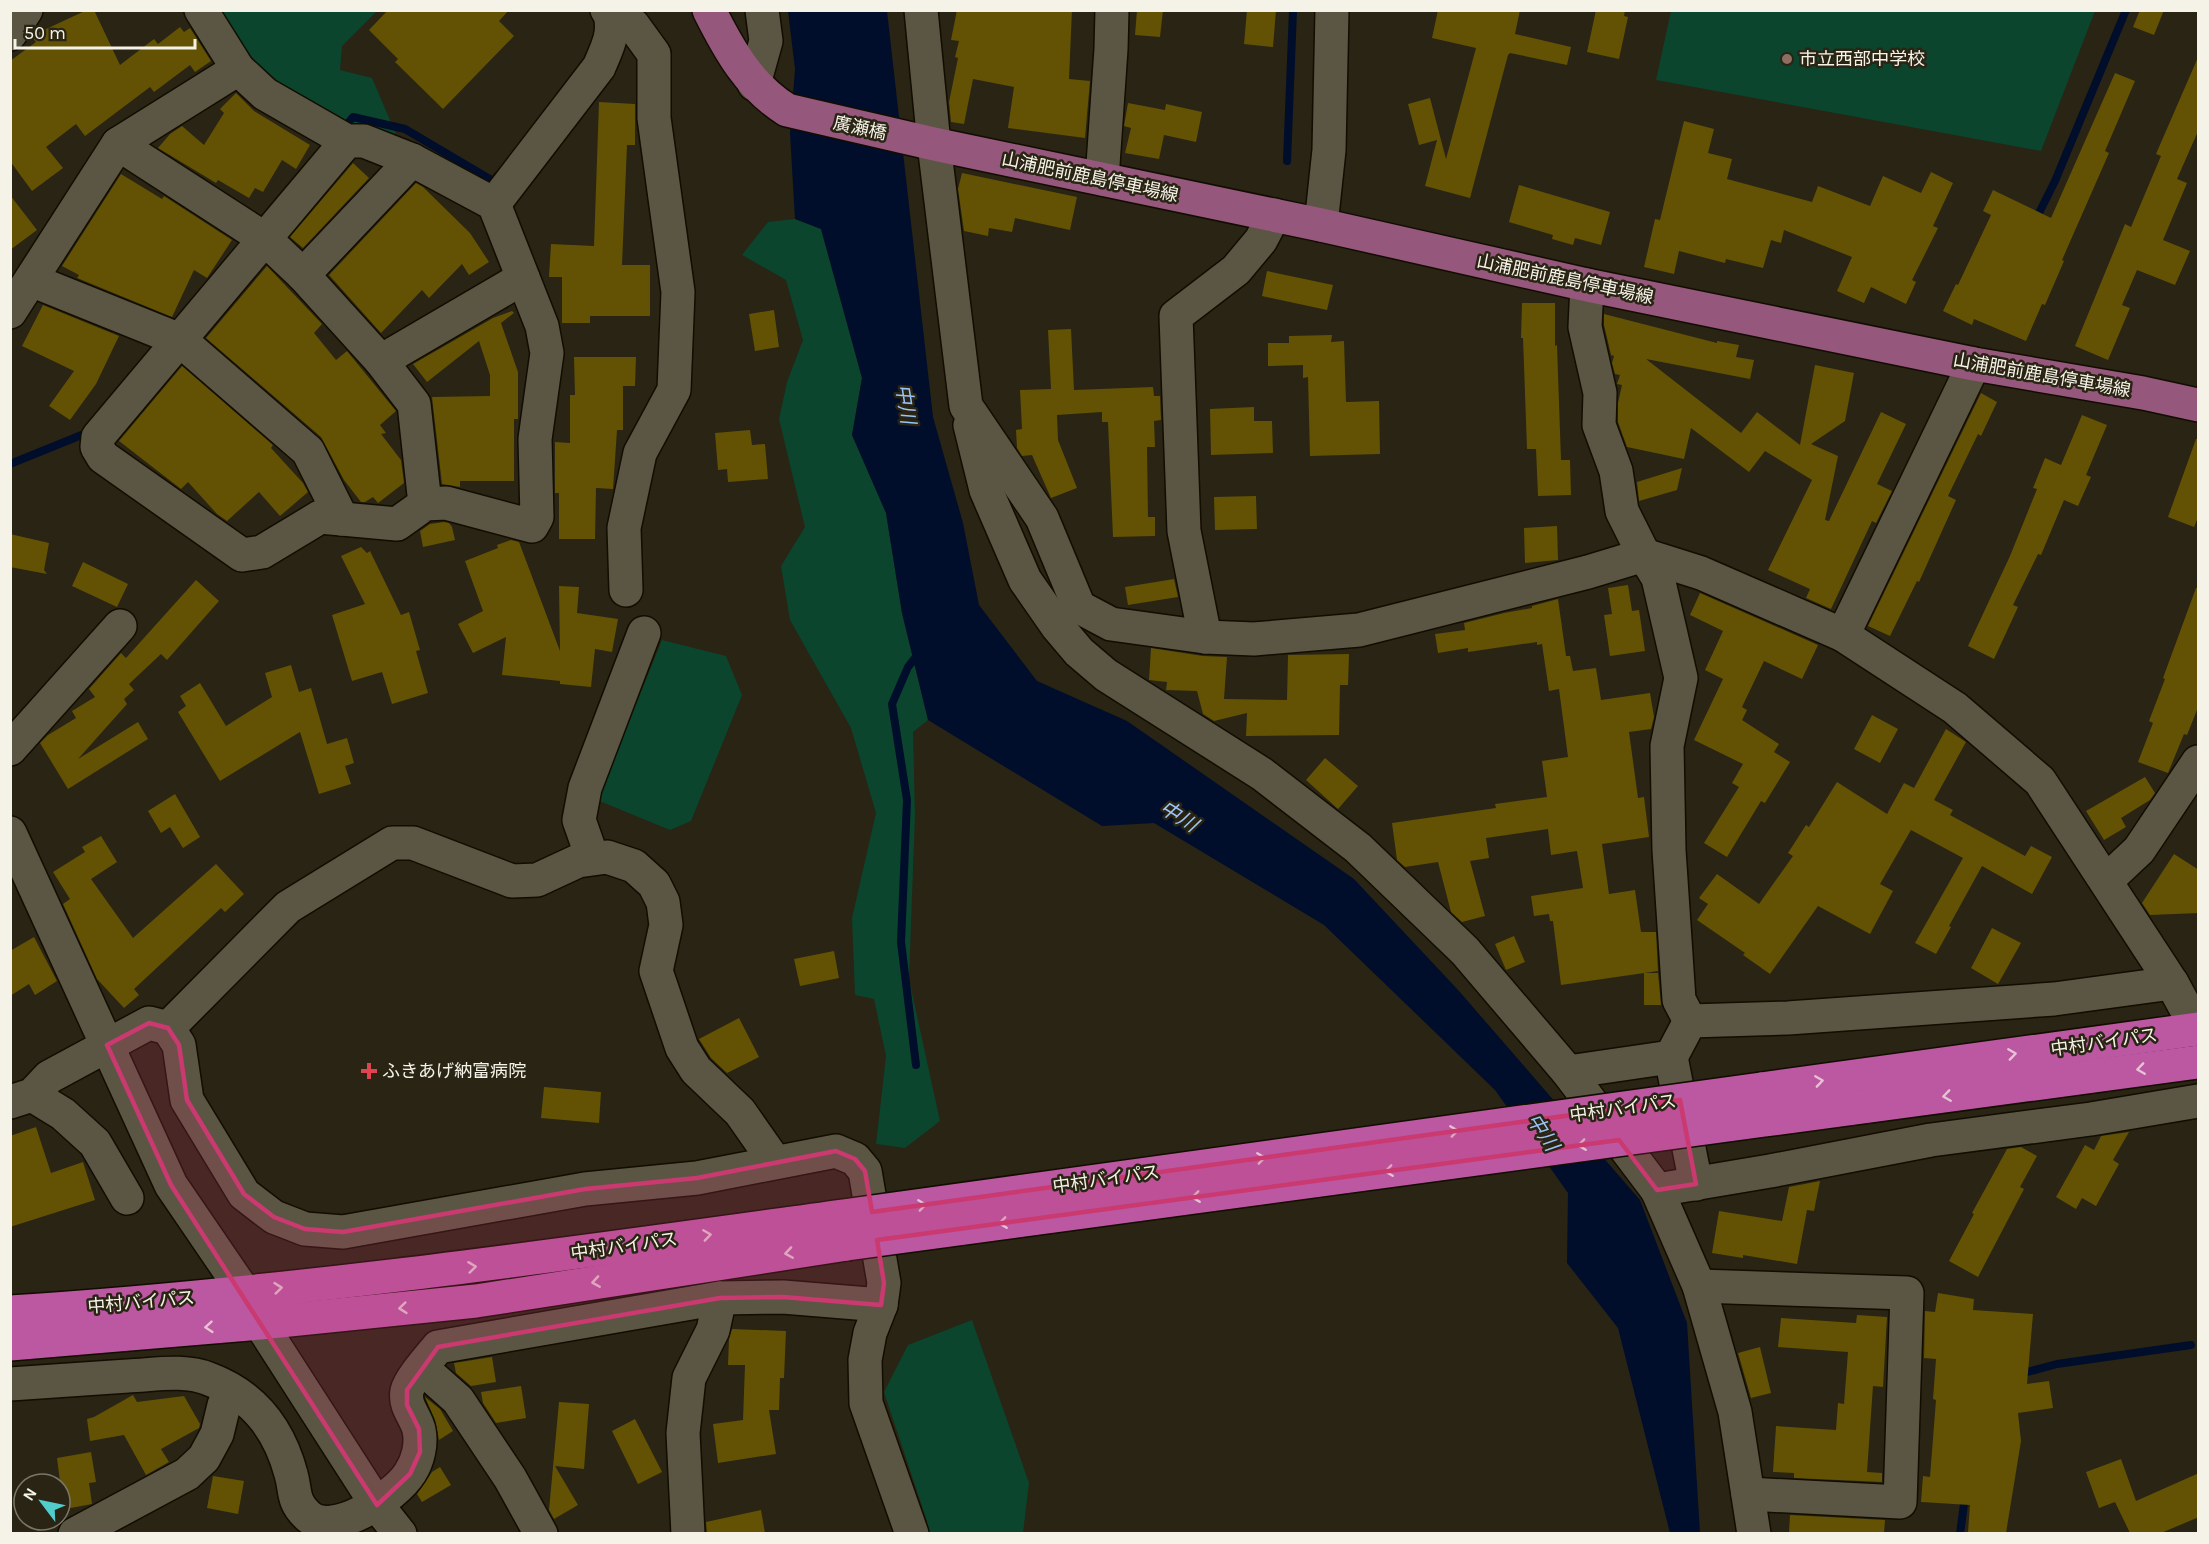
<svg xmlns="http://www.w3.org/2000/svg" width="2209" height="1544" viewBox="0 0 2209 1544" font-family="Karla,'Noto Sans JP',sans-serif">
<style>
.green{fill:#0b452d}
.water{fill:#000e2b}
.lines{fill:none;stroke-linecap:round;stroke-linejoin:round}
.stream{stroke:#000e2b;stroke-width:8}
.building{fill:#635204}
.minor-casing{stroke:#120d01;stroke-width:36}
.major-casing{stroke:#120d01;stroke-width:36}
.highway-casing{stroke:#120d01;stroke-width:36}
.minor{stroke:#5b5643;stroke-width:33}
.major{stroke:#95577c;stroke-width:33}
.highway{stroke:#bc57a2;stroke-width:33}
.highway-bridge-casing{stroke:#120d01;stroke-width:36;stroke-linecap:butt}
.highway-bridge{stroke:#bc57a2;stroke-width:33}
.oneway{stroke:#e4c4d3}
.marked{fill:#ca3970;fill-opacity:0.2;stroke:#ca3970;stroke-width:4.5;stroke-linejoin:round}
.education-dot{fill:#8d6e63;stroke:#292413;stroke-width:2}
.health-dot{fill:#e0444e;stroke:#292413;stroke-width:2}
.labels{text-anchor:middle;stroke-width:5;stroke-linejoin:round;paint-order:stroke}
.poi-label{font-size:18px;fill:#f5f3e8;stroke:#292413;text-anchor:start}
.street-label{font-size:18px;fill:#f5f3e8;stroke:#292413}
.water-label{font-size:20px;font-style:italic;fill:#99c4f6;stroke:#292413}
</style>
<rect width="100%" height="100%" fill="#292413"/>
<g class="green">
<path d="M209,11H377L342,46L340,70L372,78L399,141L354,129L272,87Z"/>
<path d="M1671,11V10L2095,11L2041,151L1656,80Z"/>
<path d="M795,219L821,229L862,378L852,435L886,513L902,613L928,720L913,732L915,815L909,979L940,1121L905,1148L876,1144L886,1056L874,999L855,995L852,918L876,813L851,728L790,620L781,566L805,527L779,419L787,382L803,340L786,280L742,255L768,222Z"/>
<path d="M662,640L726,656L742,695L691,821L670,830L597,800Z"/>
<path d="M972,1320L1029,1483L1023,1533H916L927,1521L884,1392L908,1345Z"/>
</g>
<path class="water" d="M788,11H887L933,417L963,523L979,605L1037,681L1127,721L1354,879L1459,991L1640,1200L1687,1323L1700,1533H1670L1618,1328L1567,1263L1568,1193L1495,1090L1324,925L1154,823L1102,826L928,720L902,613L886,513L852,435L862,378L821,229L795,219L790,133L795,69Z"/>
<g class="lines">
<g class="stream">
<path d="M345,127L353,117L405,129L493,181L498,175"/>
<path d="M1287,161L1293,10"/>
<path d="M2036,219L2055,181L2126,10"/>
<path d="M10,464L89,432"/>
<path d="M916,1065L901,942L907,800L892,704L908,667L919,653"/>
<path d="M2020,1374L2057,1364L2191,1345"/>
<path d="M1960,1534L1965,1496"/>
</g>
</g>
<g class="building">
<path d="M87,10H94L120,65L154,39L158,44L180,27L184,32L190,28L211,61L195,72L190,65L154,92L150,87L85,136L76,124L46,147L63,168L32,191L10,161V61L36,42L31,36Z"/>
<path d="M388,10H509L499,21L514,36L443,109L395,62L398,59L369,30Z"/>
<path d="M957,10H1072L1069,79L1090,81L1085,138L1008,128L1014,87L973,79L964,124L951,122L949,102L958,58L955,57L959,41L951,40Z"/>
<path d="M1137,10H1163L1160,37L1135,35Z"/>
<path d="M1247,10H1276L1273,47L1244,44Z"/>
<path d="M1438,10H1520L1515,34L1571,47L1567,65L1510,53L1508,55L1470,198L1425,186L1437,140L1419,145L1408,104L1430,98L1446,159L1476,48L1432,38Z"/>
<path d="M1596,10H1625L1624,16L1628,17L1619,59L1587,52Z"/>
<path d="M2140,10H2164L2154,35L2133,27Z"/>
<path d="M2199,55V129L2177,179L2187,183L2163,240L2190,251L2175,285L2137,270L2122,305L2130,308L2108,360L2075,346L2125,224L2131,227L2161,156L2156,154Z"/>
<path d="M2115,73L2135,81L2105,151L2109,153L2062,260L2064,261L2045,305L2042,304L2026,341L1974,319L1972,325L1943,311L1956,284L1958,285L1991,215L1983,211L1993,190L2051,218Z"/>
<path d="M236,93L254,111L310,145L296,169L282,160L263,192L255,188L249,198L218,180L216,183L158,148L170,134L182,126L204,145L224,113L220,109Z"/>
<path d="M599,102L635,104V145H627L622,265H650V316H590V323H562V277H549L551,244L594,246Z"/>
<path d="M1128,103L1165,110L1166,104L1202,112L1196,142L1164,135L1159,159L1125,153L1131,128L1124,126Z"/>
<path d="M1684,121L1714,129L1708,153L1732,159L1727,179L1812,202L1818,186L1870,206L1883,176L1921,193L1931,172L1953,183L1933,226L1938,228L1912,280L1916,282L1906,304L1871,287L1864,303L1837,291L1852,257L1784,230L1781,243L1771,240L1763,268L1726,259L1725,263L1679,251L1674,274L1644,267L1655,219L1660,220Z"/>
<path d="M353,163L369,178L303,248L290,237Z"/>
<path d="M962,173L1077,197L1070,230L1015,218L1012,232L989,228L988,236L964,231L958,189Z"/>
<path d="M121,174L162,199L164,196L232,240L207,278L194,270L172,317L77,278L79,275L62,266Z"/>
<path d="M416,183L423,187L470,233L489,262L469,275L462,264L429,298L422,290L381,333L329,275Z"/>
<path d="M1519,185L1610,212L1601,245L1575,238L1573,245L1552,239L1553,235L1509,222Z"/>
<path d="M10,195L37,230L10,250Z"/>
<path d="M267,266L322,324L314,333L336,360L347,351L396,411L380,425L386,433L381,434L401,460L404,483L378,503L373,497L365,502H361L344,480L321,437L206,338Z"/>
<path d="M1267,271L1333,285L1327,310L1262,296Z"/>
<path d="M1522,303H1555V346L1557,345L1561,460H1570L1571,495L1538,496L1536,449H1527L1523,338H1521Z"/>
<path d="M43,305L119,336L96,384L70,420L49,406L74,371L22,346Z"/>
<path d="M774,310L779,347L755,351L749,314Z"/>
<path d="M512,311L514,313L501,323L518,372V419H514V481H460V487L442,484L432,397L490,396V375L479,341L427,382L413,364L493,318Z"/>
<path d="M1604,314L1717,343V341L1739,345L1736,357L1754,360L1750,379L1646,359L1741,433L1757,412L1800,445L1815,365L1854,373L1845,421L1811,444L1838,456L1825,520L1829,521L1881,412L1906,424L1877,484L1892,491L1876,523L1872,521L1831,609L1806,598L1810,589L1768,570L1812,480L1765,451L1749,472L1691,428L1684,459L1627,447L1618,422V403L1622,385L1617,384L1620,375L1615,374L1612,363L1614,356L1611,355L1604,325Z"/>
<path d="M1071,329L1074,390L1153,387L1154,396H1160L1161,420L1154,421L1155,447H1147L1148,517H1155V536L1113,537L1108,422H1102V412L1057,415L1058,440L1077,488L1051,498L1032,455L1022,456L1017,448L1016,430L1022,429L1020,390L1051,389L1048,330Z"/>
<path d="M1332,335L1331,342L1344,341L1346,402L1379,401L1380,454L1310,456L1308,377L1303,378V365L1268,366V343H1289V336Z"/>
<path d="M574,357H636L635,386H623V430H617L613,489L596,488L595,539H559V493H555V442L570,443V395H575Z"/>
<path d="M182,366L273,445L271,448L303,483L308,492L280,516L259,492L227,521L217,514L188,482L181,489L119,441Z"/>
<path d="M1981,393L1997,402L1981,436L1978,434L1948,496L1956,500L1919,582L1917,581L1890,636L1868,626Z"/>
<path d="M1254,407V421H1272L1273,453L1211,455L1210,409Z"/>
<path d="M2082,415L2107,425L2086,475L2091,477L2078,506L2064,500L2041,555L2038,554L2013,605L2018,607L1994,659L1968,646L2010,556L2037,489L2033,488L2045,458L2061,465Z"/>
<path d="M750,430L752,445L765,444L768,479L728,482L727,469L718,470L715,433Z"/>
<path d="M2196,439H2199V515L2194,527L2168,517Z"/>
<path d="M1682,468L1677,490L1639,501L1637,482Z"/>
<path d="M1256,496L1257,529L1215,530L1214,497Z"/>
<path d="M444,522L449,523L452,527L455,540L423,547L420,531L430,524Z"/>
<path d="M1557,526L1558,560L1525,563L1524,528Z"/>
<path d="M10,534L49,543L44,570L47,574L10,567Z"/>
<path d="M511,540L519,542L560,651L559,586L579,587L577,613L618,619L612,652L595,649L591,687L560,684V681L502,675L506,637L473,653L458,624L483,611L465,561L498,548L497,545Z"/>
<path d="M361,547L367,553L370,551L401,615L409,612L420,650L416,651L428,693L392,704L382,672L352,681L332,615L365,604L341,556Z"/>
<path d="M83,562L128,584L117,607L72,586Z"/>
<path d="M1174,579L1178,597L1128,605L1125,587Z"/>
<path d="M196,580L219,601L167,660L161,654L129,684L134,690L124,699L127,704L78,759L138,722L148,739L68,789L40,743L48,735L76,718L72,711L95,697L89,689L121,653L126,658Z"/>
<path d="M1628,585L1632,611L1639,610L1645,651L1610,656L1604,615L1612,614L1608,588Z"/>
<path d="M2196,588H2199V705L2187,735L2184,734L2168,773L2138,762L2153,723L2149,721L2165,679L2163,678Z"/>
<path d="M1700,593L1818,645L1802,679L1764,661L1742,707L1747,710L1742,720L1779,744L1774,752L1790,762L1765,803L1761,801L1727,857L1704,843L1739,787L1732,783L1743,764L1694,740L1723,679L1705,670L1723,631L1690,615Z"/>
<path d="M1558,599L1566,656H1570L1573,671L1596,668L1601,700L1650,693L1654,717L1651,729L1629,732L1638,798L1644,797L1649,837L1602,844L1609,894L1635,890L1641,932H1656L1658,971L1561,985L1553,921H1550L1549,914L1534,916L1531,896L1583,888L1577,851L1551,855L1548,829L1486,838L1489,858L1470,861L1485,916L1462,922L1451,912L1438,862L1405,867L1397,860L1392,823L1496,808L1495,804L1547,797L1542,761L1568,757L1559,689L1549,691L1542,644L1537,645V642L1468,652V648L1438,653L1435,634L1465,630L1464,623L1504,613L1532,608V606Z"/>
<path d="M1151,648L1203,656L1227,657L1224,699L1287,700L1288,655L1349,654L1348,685H1340L1339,735L1246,736L1247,713L1214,721L1203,714L1197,691L1166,690L1167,682L1149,680Z"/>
<path d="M291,665L299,692L311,688L327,744L347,738L354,763L345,766L351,784L319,794L300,732L220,781L178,712L186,706L180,696L200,683L226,726L272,697L265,673Z"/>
<path d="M1872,715L1898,729L1880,763L1854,749Z"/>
<path d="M1946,729L1966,742L1934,800L1953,810L1950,815L2025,856L2031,846L2052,857L2032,894L1982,866L1949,926L1951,927L1936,954L1915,943L1963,858L1911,830L1880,884L1893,891L1870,934L1818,906L1770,974L1743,955L1745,953L1697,920L1708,904L1699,898L1717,874L1759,904L1793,856L1788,853L1806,825L1809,827L1837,782L1887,814L1904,783L1914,788Z"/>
<path d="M1325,758L1358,786L1338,809L1306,780Z"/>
<path d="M2145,777L2155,793L2150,800L2121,818L2126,827L2104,840L2086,811Z"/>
<path d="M175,794L200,837L183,848L170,827L161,833L148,811Z"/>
<path d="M101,836L117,862L91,879L133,938L216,864L244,894L225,912L221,908L134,989L139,995L124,1008L97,979L63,904L70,899L53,872L85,852L82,847Z"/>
<path d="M2174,854L2199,870V913L2150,915L2142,903Z"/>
<path d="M1992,928L2021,943L1998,984L1971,968Z"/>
<path d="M1514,936L1525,962L1506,970L1495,944Z"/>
<path d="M34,937L57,981L35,995L29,984L10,996V951Z"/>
<path d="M834,951L839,978L800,986L794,959Z"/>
<path d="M1644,973H1658L1661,1005H1644Z"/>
<path d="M739,1018L759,1057L727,1073L711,1058L699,1039Z"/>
<path d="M544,1087L601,1092L599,1123L541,1118Z"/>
<path d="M36,1127L51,1173L83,1162L95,1200L10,1227V1136Z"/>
<path d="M2129,1132L2113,1160L2119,1164L2096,1206L2082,1198L2076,1209L2056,1197L2085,1145L2094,1150L2101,1136Z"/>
<path d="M2021,1147L2037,1156L2020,1187L2024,1189L1978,1277L1949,1261L1974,1214L1972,1213L2007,1149Z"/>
<path d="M1820,1181L1814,1211L1807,1210L1797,1264L1743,1255V1258L1712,1253L1719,1211L1782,1221L1789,1187Z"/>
<path d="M1938,1293L1974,1299L1973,1310L2033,1314L2027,1384L2049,1381L2053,1408L2018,1413L2021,1441L2006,1533L1968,1532L1970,1505L1921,1502L1923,1476L1930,1477L1936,1400L1933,1399L1936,1359L1924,1358L1925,1311L1935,1312Z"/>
<path d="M1857,1315L1887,1317L1883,1387L1873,1386L1867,1472L1882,1473V1482L1794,1478V1473L1773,1472L1776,1426L1836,1430L1838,1403L1844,1404L1848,1352L1778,1347L1781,1318L1856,1323Z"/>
<path d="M732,1329L786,1331L784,1378H780L779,1410H769L776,1454L718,1463L713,1424L743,1420L745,1365H728L729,1339Z"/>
<path d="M1760,1347L1771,1393L1751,1398L1738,1353Z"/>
<path d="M492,1357L496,1382L471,1386L456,1373L454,1363Z"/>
<path d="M521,1386L526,1418L496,1423L483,1403L481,1392Z"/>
<path d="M133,1395L137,1402L184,1396L200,1424L199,1428L161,1449L169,1462L146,1475L124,1435L90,1441L87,1419L94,1417Z"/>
<path d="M425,1397L440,1409L453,1431L439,1440L435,1420Z"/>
<path d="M559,1402L589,1404L584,1469L555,1466L578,1505L554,1519L549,1510Z"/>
<path d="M635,1419L662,1472L638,1484L612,1431Z"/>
<path d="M91,1452L96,1482L89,1483L92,1504L60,1510V1482L57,1458Z"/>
<path d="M2121,1459L2136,1501L2199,1473V1517L2161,1533H2130L2115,1502L2099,1508L2086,1472Z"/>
<path d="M440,1467L451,1485L422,1502L417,1494L432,1472Z"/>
<path d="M213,1476L244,1481L238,1514L207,1508Z"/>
<path d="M761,1510L765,1533H707L706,1522Z"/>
<path d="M1790,1515L1885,1520L1884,1533H1789Z"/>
</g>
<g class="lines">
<defs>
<g id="minor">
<path d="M201,10L238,69L265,94L347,141H364L412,160L494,204L542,326L547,353L535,439L537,517L532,526L446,503L425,504L397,524L320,517L262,552L242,555L103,457L97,447L98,437L347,141"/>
<path d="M607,10L633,25L654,54V118L678,292L674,390L640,453L624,528L626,590"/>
<path d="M921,10L934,144L966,406L1042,518L1079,607L1111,624L1205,637L1254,639L1359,630L1588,572L1644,555L1701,573L1843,635L1955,708L2040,781L2172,983L2197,1029"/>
<path d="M10,34L26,10"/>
<path d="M754,84L766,41L762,10"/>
<path d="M118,144L265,239L303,275L381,361L414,404L425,504"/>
<path d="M1102,179L1111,49L1112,10"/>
<path d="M494,204L599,67C607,48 615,34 610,14"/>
<path d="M1321,225L1329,150L1332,10"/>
<path d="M303,275L412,160"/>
<path d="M31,280L180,340L308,451L342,519"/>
<path d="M1587,285L1585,327L1600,393L1599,425L1616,471L1622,511L1644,555L1658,578L1681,678L1667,746L1669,850L1679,1000L1690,1021"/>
<path d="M10,312L118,144L238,69"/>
<path d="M381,361L523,278"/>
<path d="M970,425L986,490L1025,580L1057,626L1079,652L1106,675L1262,774L1358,848L1465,951L1568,1072L1657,1190L1699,1286L1735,1412L1754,1534"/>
<path d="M1843,635L1974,364"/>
<path d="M1205,637L1184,531L1176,316L1236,270L1261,240L1274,215"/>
<path d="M10,749L120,626"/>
<path d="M10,833L171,1185L244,1292L260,1323L377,1505L400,1534"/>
<path d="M592,857L579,820L585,788L644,633"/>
<path d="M2106,881L2139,850L2198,762"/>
<path d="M168,1028L288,907L392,843H413L512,881L537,880L578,861L607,857L634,866L654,884L663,902L666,925L656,971L682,1048L696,1070L740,1112L775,1162"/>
<path d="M1671,1057L1696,1184"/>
<path d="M1568,1072L1671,1057L1690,1021L1788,1018L2054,999L2172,983"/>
<path d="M32,1095L63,1114L95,1143L127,1198"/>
<path d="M10,1102L32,1095L49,1077L149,1023L168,1028L179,1045L187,1100L244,1194L274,1217L305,1229L343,1232L585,1189L697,1178L836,1151L855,1159L865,1171L884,1283L881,1305L870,1333L865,1360L866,1403L912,1534"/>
<path d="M1657,1190L1770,1171L1931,1140L2091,1119L2198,1101"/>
<path d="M1699,1286L1907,1293L1900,1502L1748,1494"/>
<path d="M422,1368L458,1400L510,1478L541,1534"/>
<path d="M10,1384C50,1381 89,1379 128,1376C154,1375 184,1369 209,1379C254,1396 279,1429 291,1474C296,1491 292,1501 307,1515C331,1540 396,1496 410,1473C418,1461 422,1444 419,1430C416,1416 404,1407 407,1391C410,1379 430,1357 438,1347L720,1298L783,1297L881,1305"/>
<path d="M75,1534L187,1474L204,1458L217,1434L224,1405L234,1392"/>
<path d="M688,1534L683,1433L689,1378L713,1330L720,1298"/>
</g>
<path id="major" d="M709,10C729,50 749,86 787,110L934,144L1321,225L1587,285L1974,364L2143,393L2198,405"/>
<g id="highway">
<path d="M1761,1089L2198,1029"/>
<path d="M1765,1120L2198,1062"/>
<path d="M10,1312C290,1294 566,1254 843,1216"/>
<path d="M10,1344L260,1323L476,1301L847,1244"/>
</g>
</defs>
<use href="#minor" class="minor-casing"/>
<use href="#major" class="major-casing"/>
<use href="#highway" class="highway-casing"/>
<use href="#minor" class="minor"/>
<use href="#major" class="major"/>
<use href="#highway" class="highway"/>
<defs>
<g id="highway-bridge">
<path d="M843,1216L1761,1089"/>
<path d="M847,1244L1765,1120"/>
</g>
</defs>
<use href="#highway-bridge" class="highway-bridge-casing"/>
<use href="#highway-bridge" class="highway-bridge"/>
</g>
<defs><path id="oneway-chevron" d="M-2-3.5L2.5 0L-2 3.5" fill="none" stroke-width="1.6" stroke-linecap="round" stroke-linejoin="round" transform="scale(1.5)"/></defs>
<g class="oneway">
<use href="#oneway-chevron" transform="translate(2012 1054) rotate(-8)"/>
<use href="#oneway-chevron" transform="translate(2141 1069) rotate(172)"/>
<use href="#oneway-chevron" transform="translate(1819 1081) rotate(-8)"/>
<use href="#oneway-chevron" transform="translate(1947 1096) rotate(172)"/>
<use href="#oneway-chevron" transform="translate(1454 1131) rotate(-8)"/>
<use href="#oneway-chevron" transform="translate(1582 1145) rotate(172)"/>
<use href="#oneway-chevron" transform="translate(1261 1158) rotate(-8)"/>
<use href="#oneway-chevron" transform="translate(1389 1171) rotate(172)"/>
<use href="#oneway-chevron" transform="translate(1196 1197) rotate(172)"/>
<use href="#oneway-chevron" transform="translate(922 1205) rotate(-8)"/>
<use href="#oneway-chevron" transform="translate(1003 1223) rotate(172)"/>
<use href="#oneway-chevron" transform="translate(707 1235) rotate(-8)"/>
<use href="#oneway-chevron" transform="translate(789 1253) rotate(171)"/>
<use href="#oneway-chevron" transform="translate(472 1267) rotate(-7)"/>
<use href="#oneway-chevron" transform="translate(596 1282) rotate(171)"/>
<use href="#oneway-chevron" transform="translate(278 1288) rotate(-6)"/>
<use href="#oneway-chevron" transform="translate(403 1308) rotate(174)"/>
<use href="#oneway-chevron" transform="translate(209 1327) rotate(175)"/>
</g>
<path class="marked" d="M149,1023L168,1028L179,1045L187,1100L244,1194L274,1217L305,1229L343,1232L585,1189L697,1178L836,1151L855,1159L865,1171L872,1212L1680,1100L1696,1184L1657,1190L1619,1140L877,1240L884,1283L881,1305L783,1297L720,1298L438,1347L407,1390V1405L419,1429L420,1452L410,1474L377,1505L171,1185L107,1045Z"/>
<circle class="education-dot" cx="1787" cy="59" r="6"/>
<path class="health-dot" d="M366 1062h6v6h6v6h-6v6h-6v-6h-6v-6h6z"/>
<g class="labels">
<g class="poi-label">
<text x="1799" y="65">市立西部中学校</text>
<text x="382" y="1077">ふきあげ納富病院</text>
</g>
<g class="street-label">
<text transform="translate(860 128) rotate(12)" y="6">廣瀬橋</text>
<text transform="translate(1090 177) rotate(12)" y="6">山浦肥前鹿島停車場線</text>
<text transform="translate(1565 279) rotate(12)" y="6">山浦肥前鹿島停車場線</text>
<text transform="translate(2042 375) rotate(10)" y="6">山浦肥前鹿島停車場線</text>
<text transform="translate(2104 1042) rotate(-8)" y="6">中村バイパス</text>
<text transform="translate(1623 1108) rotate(-8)" y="6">中村バイパス</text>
<text transform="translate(1106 1179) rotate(-8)" y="6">中村バイパス</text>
<text transform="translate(624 1246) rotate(-8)" y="6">中村バイパス</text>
<text transform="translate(141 1302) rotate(-5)" y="6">中村バイパス</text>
</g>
<g class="water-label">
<text transform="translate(906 404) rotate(81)" y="7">中川</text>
<text transform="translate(1179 816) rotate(32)" y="7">中川</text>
<text transform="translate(1543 1132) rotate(57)" y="7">中川</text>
</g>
</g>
<rect width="2209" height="1544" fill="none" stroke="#f5f3e8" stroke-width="24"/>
<g transform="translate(42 1502) rotate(302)"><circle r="28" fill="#292413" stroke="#7b7768" stroke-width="1.5"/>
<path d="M0-4.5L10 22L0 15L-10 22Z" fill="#52cdcd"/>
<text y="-9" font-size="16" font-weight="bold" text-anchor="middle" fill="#f5f3e8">N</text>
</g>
<path d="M15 39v9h180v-9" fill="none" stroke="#f5f3e8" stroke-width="3"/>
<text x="24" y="39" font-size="18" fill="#f5f3e8" stroke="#292413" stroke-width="4.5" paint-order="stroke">50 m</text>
</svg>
